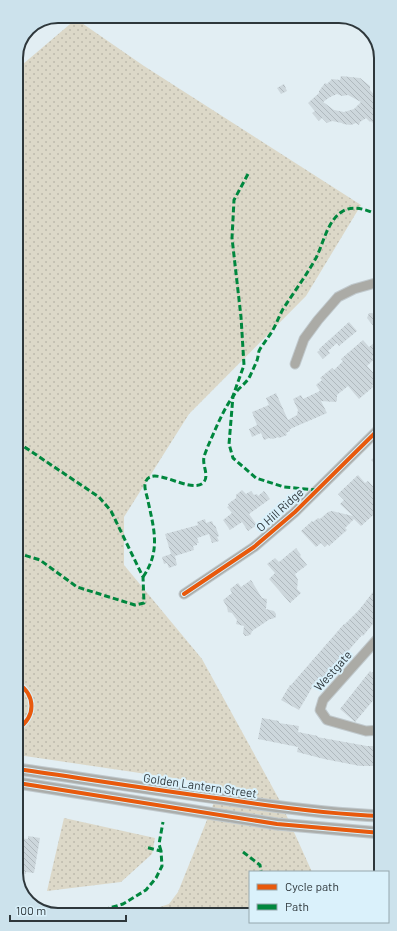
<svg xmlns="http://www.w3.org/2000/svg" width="397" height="931" viewBox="0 0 397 931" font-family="Barlow,sans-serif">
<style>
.grass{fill:url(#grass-dots)}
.building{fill:url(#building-back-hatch);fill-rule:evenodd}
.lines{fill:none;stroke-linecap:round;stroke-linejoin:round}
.minor-casing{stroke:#c0c9cd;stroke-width:11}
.major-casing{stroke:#c0c9cd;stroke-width:13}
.minor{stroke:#ababa6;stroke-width:9}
.major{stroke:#abadaa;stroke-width:11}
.quiet{stroke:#00873e;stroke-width:3;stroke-dasharray:6 3;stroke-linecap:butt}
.cycleway-casing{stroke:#daf1fb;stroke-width:6}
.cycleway{stroke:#e8590c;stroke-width:4}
.labels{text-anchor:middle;stroke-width:4;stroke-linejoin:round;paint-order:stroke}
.street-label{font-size:12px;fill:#2e373b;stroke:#daf1fb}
.rim{fill:none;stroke:#2e373b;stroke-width:2}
</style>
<defs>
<pattern id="grass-dots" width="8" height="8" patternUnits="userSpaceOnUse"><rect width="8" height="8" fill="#dcd8c8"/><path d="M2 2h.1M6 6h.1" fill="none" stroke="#bdbaad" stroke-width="1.8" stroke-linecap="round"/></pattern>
<pattern id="building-back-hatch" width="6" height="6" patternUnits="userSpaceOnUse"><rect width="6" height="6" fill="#cdd7dc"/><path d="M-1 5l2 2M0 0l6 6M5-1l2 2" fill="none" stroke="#b0b9be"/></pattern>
</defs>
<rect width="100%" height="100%" fill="#e2eef3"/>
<g class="grass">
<path d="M76,19L144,66L361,205L306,296L189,414L124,517V565L202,659L280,801L312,872H250V914H138L169,904L178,892L221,785L18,755V727L26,719L18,706L16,70Z"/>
<path d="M64,818L155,838L152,854L121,882L47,891Z"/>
</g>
<g class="building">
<path d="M341,76L360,78L370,86V90L379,100V120L374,124L371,121L370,122L366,118L360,122L359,125L356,123L351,125L343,124L342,123L332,121L327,123L322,118L319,121L312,113L315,111L308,103L319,93V91L325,83L327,84L332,79L340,80ZM337,94L342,96L348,95L361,102L354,109L344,112L334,110L323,102L330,97Z"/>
<path d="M284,84L287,91L281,94L277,88Z"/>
<path d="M380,309V334L367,318L369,313H372L374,314Z"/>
<path d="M349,322L357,331L339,346L337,343L328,351L330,353L323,359L317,352L320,350L319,349Z"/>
<path d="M380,338V349L372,357L374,359L367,366L379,379L372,385L373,387L359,399L348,386L337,395V401L335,402L321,401L327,413L290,429V431L286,433L287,435L279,438L278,437L273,439L269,438L264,440L261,433L252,437L249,429L257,425L252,412L269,405L266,398L276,393L288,420L297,415L298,410L293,399L301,395L303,399L320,391L316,385L322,380L320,378L332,368L334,370L343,361L341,359L363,340L369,347Z"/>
<path d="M380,452V469L371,460Z"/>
<path d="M358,475L365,483L368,481L380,494V499L375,503L380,509L361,526L354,519L345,528L347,530L329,546L328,544L325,547L321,543L316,547L301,531L310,523L312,521L313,522L318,518L320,519L328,512L332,511L353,516L340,504L344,500L338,494Z"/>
<path d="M242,490L246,494L251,491L254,495L257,494L258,496L264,491L270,499L249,514L257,525L248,531L242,522L230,530L223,520L232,513L227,507L229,506L228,504L236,498V495Z"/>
<path d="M205,519L206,523L212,521L214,526L215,525L219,536L217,537L219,541L212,543L209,534L197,538L199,543H197V545L193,546L194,550L175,556L177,565L169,568L167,563L164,564L162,557L171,554L165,534L198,525L197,522Z"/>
<path d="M296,548L301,555L300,556L307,565L295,574L298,580L297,589L301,593L290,603L269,579L275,573L267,564L275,558L279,562Z"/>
<path d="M251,580L262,598L267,599L266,609L274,611L276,614V617L272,619H270L252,631L251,634L248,636H245L243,633L244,626L236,624L237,620L232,613L228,612L227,607L223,600L232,593L230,589L238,583L241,587Z"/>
<path d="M380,583V617L377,621L376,620L363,636L362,635L323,680L322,679L315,688L313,686L299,710L281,700L290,685H291L344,624H345L359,610Z"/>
<path d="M377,667L380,670L381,691L355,722L340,709L370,671L372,673Z"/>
<path d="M262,718L279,721V723L299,726L298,732L318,736L317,737L367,746H377V747H381V766H360L324,759L297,752L298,747L258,739Z"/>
<path d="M28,836L40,838L34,873L26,872V874L18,873V838L28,839Z"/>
</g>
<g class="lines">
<defs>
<g id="minor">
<path d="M295,364L304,339L318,320L338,297L354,289L379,282"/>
<path d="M184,594L254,547L295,512L380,428"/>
<path d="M380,636L323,700L320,710L327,720L366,731L381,730"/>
</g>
<g id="major">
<path d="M18,769C87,779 155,790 224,799C276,807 328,814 381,816"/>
<path d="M18,783L277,824L381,833"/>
</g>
</defs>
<use href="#minor" class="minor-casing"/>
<use href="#major" class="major-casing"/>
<use href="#minor" class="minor"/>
<use href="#major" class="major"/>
<g class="quiet">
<path d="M248,174L234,200L232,238L241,317L244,365L233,396L229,444L233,458L256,478L284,487L317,490"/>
<path d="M17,442L99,497L111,511L143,577L144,603L135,605L77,587L40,560L17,553"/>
<path d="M143,577C161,551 154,529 148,501C147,495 143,486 146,481C153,465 190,494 203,483C210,476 202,466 204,457C205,453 207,449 208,446C216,428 223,410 234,395C238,388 246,384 250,376C252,372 254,367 256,363C258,359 258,355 259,351C262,345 266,341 269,336C275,328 278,318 283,309C294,292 306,276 316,258C323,244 327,223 340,213C351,204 367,209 379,216"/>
<path d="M161,851L159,844L163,822"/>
<path d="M243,852L260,865L261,872"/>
<path d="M86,915L123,904L146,890L156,878L162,866L161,851L145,847"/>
</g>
<defs>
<g id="cycleway">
<path d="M184,594L254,547L295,512L380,428"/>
<path d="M18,683C36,696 36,716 18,729"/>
<path d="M18,769C87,779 155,790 224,799C276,807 328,814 381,816"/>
<path d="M18,783L277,824L381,833"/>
</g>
</defs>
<use href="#cycleway" class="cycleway-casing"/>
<use href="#cycleway" class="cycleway"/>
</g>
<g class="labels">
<g class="street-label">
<text transform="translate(280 510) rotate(-42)" y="4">O Hill Ridge</text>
<text transform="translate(333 671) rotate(-48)" y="4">Westgate</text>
<text transform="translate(200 786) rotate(8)" y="4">Golden Lantern Street</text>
</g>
</g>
<path d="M0 0H397V931H0ZM58 23H339A35 35 0 0 1 374 58V873A35 35 0 0 1 339 908H58A35 35 0 0 1 23 873V58A35 35 0 0 1 58 23Z" fill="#cce2ec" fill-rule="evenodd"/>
<path class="rim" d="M58 23H339A35 35 0 0 1 374 58V873A35 35 0 0 1 339 908H58A35 35 0 0 1 23 873V58A35 35 0 0 1 58 23Z"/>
<rect x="249" y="871" width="140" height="52" fill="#daf1fb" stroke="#95a7ae"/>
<rect x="257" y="884" width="20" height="6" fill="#e8590c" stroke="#95a7ae"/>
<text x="285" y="891" font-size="12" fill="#2e373b">Cycle path</text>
<rect x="257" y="904" width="20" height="6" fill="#00873e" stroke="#95a7ae"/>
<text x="285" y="911" font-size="12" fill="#2e373b">Path</text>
<path d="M10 915v6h116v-6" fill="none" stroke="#2e373b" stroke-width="2"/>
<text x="16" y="915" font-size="12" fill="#2e373b" stroke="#daf1fb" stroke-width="3" paint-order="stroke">100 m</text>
</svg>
